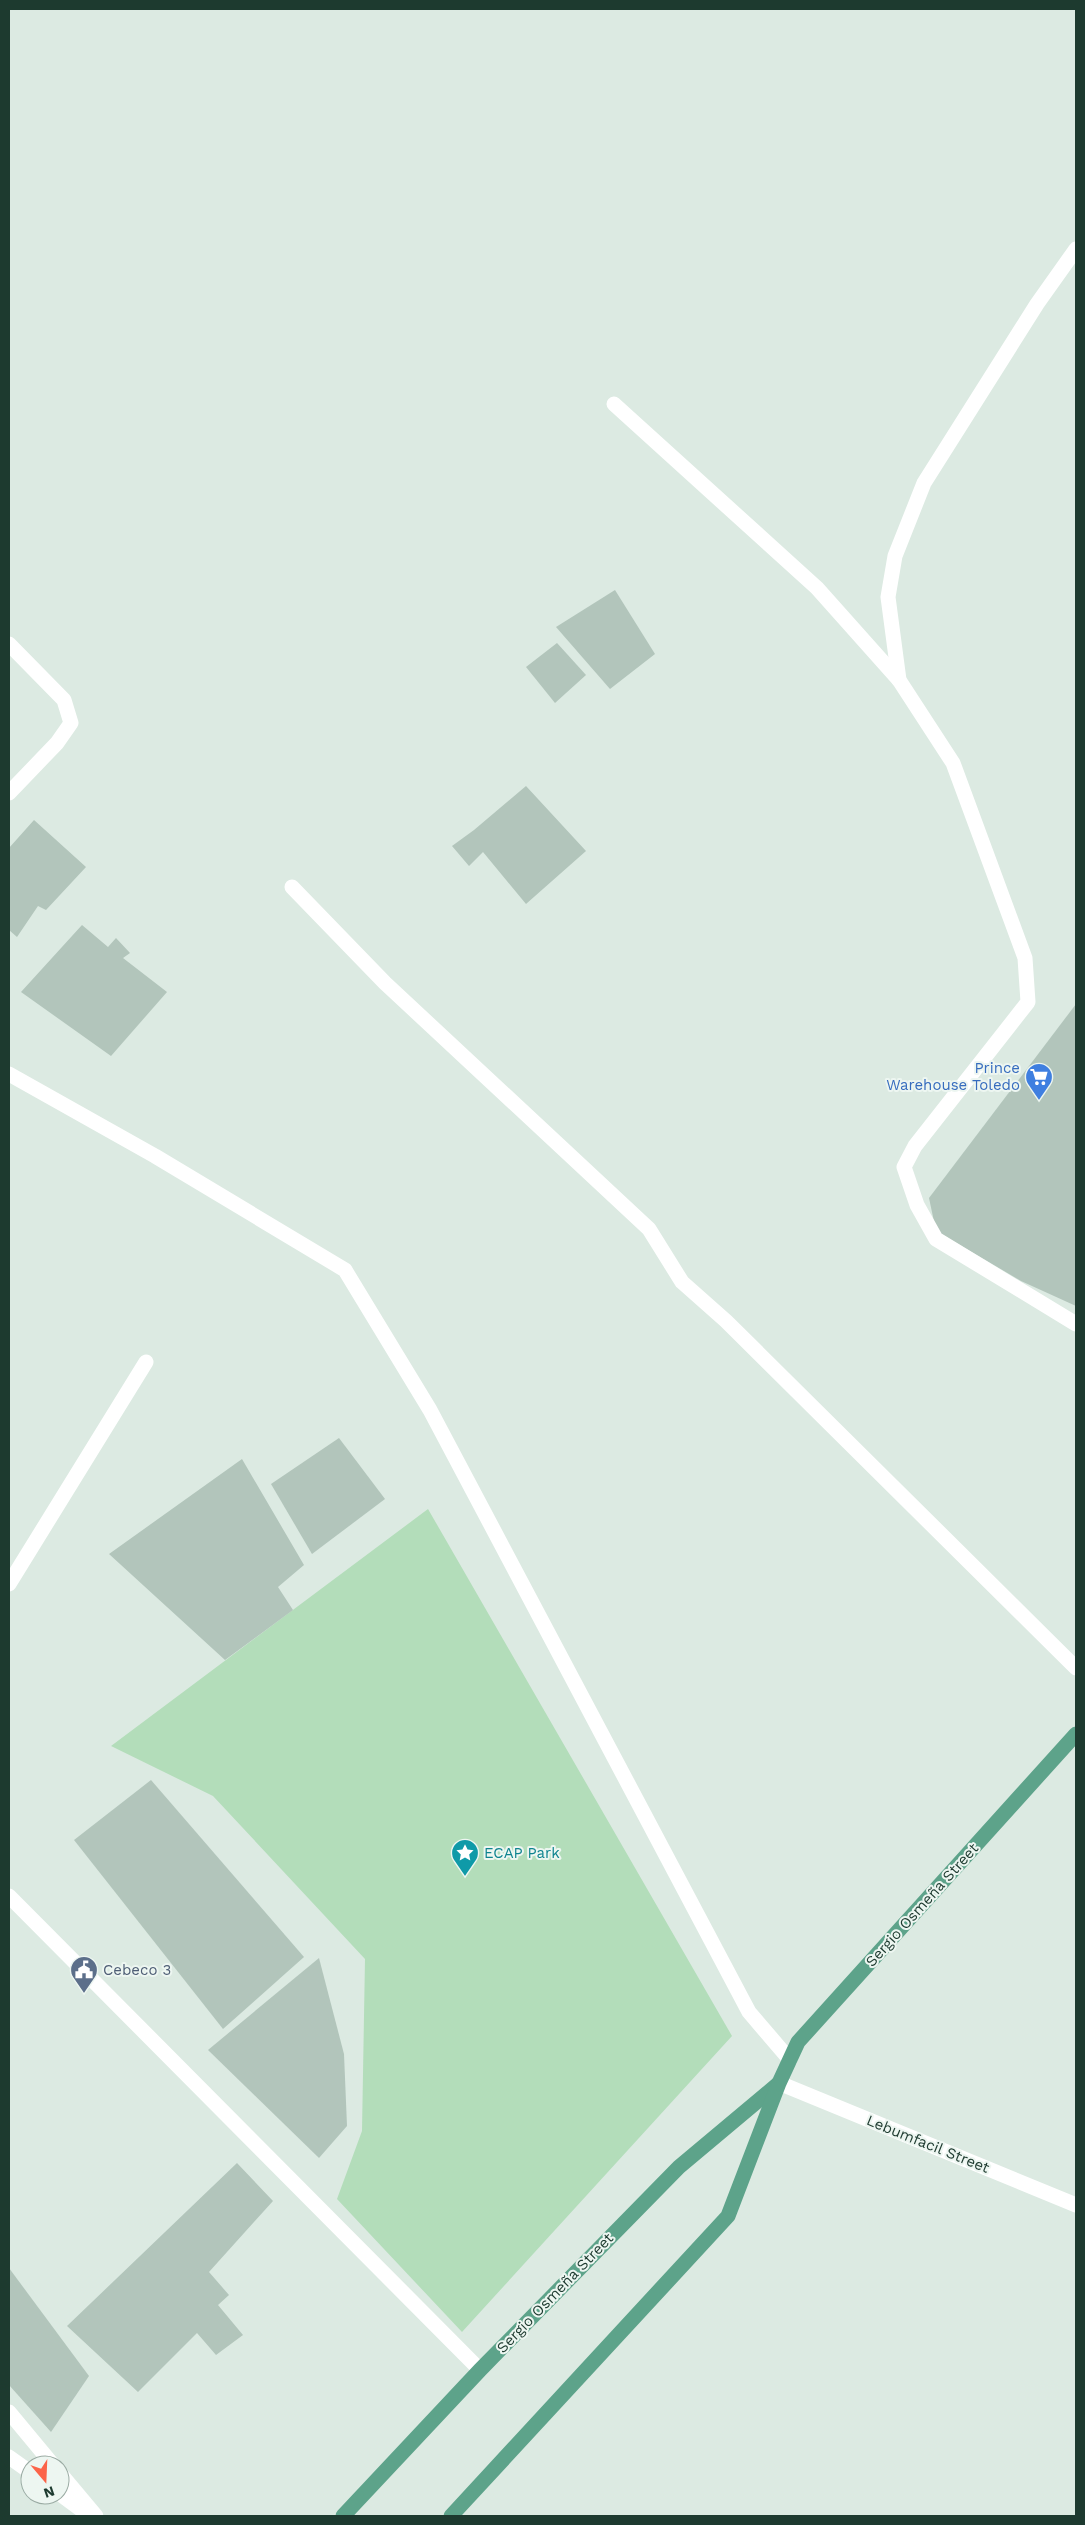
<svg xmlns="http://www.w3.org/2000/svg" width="1085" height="2525" viewBox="0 0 1085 2525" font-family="'Work Sans',sans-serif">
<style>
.green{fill:#b3ddba}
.building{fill:#b2c5bb}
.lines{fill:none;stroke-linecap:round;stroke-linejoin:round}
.minor{stroke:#fff;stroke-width:15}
.major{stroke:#5da38a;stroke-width:15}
.labels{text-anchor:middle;stroke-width:4;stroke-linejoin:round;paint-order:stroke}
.shop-label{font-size:15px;fill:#366cbe;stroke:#edf6f1;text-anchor:end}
.culture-label{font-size:15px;fill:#0d838f;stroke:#edf6f1;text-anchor:start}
.street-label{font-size:15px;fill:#1d3a2f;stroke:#edf6f1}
.service-label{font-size:15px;fill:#4e5e75;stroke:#edf6f1;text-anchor:start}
</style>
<rect width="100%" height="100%" fill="#dceae2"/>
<path class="green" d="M428,1509L732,2036L462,2332L337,2199L362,2131L365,1959L213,1796L111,1746Z"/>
<g class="building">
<path d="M615,590L655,654L610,689L556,627Z"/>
<path d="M557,643L586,675L555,703L526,667Z"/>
<path d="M526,786L586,851L526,904L483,852L469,866L452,846L474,830Z"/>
<path d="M34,820L86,867L46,910L38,906L17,937L9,930V848Z"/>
<path d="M82,925L108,947L116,938L130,953L123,958L167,992L111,1056L21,992Z"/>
<path d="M1076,1004V1306L1021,1281L936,1231L929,1198Z"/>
<path d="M339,1438L385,1499L312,1554L271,1484Z"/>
<path d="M242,1459L304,1565L278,1587L293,1610L225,1660L109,1554Z"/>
<path d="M151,1780L304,1957L223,2029L74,1840Z"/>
<path d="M319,1958L344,2054L347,2126L319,2158L208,2050Z"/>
<path d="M237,2163L273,2201L209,2272L229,2295L218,2305L243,2335L216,2355L197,2333L138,2392L67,2326Z"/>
<path d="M9,2268L89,2376L51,2432L9,2385Z"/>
</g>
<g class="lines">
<g class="minor">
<path d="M614,404L817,588L899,680L953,763L1025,958L1028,1002L915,1146L904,1167L917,1205L936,1239L1076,1324"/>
<path d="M9,644L64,700L71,723L57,743L9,793"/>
<path d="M899,680L888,597L895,556L924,483L1037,304L1076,249"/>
<path d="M292,887L385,983L649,1229L682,1282L726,1321L1076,1668"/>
<path d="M9,1074L155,1156L345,1270L430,1410L749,2012L790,2060"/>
<path d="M9,1584L146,1362"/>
<path d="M9,1896L480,2370"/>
<path d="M779,2083L1076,2205"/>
<path d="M9,2412L53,2465"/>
<path d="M9,2457L30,2472"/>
<path d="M60,2473L96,2516"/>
<path d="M60,2494L87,2514"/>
</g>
<g class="major">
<path d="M343,2516L480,2370L679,2167L778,2084"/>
<path d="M451,2516L728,2216L779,2083L798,2042L1076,1734"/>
</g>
</g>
<defs>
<symbol id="supermarket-pin" viewBox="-11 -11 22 30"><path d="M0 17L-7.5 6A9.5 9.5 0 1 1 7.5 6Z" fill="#3f7fe0" stroke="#edf6f1"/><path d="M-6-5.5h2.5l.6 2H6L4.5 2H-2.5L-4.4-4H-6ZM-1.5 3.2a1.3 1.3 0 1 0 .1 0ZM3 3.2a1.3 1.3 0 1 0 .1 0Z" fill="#fff"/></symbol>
<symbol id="sight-pin" viewBox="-11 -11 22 30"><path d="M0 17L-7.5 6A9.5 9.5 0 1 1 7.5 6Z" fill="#0f9aa8" stroke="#edf6f1"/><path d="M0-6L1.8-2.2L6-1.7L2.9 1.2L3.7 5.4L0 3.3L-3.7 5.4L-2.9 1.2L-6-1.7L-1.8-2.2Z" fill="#fff"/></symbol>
<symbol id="civic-pin" viewBox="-11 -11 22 30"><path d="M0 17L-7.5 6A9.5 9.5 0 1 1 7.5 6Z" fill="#5c6f8a" stroke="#edf6f1"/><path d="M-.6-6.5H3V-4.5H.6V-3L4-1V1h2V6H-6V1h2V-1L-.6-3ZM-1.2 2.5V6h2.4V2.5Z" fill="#fff"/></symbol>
</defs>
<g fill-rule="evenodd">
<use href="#supermarket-pin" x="1023" y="1061" width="32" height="43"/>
<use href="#sight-pin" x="449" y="1837" width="32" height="43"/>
<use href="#civic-pin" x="68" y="1954" width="32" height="43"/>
</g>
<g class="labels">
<g class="shop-label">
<text x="1020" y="1073">Prince<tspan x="1020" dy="17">Warehouse Toledo</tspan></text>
</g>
<g class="culture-label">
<text x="484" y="1858">ECAP Park</text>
</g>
<g class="street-label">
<text transform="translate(922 1905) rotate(-48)" y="5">Sergio Osmeña Street</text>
<text transform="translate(928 2144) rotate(22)" y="5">Lebumfacil Street</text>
<text transform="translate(555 2293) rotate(-46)" y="5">Sergio Osmeña Street</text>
</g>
<g class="service-label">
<text x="103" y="1975">Cebeco 3</text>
</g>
</g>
<rect width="1085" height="2525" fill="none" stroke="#1d3a2f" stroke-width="20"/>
<g transform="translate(45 2480) rotate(161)"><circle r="24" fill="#edf6f1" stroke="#9aaba3"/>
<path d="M0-4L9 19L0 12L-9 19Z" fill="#fc6449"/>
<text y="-8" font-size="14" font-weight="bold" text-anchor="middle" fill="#1d3a2f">N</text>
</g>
</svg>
